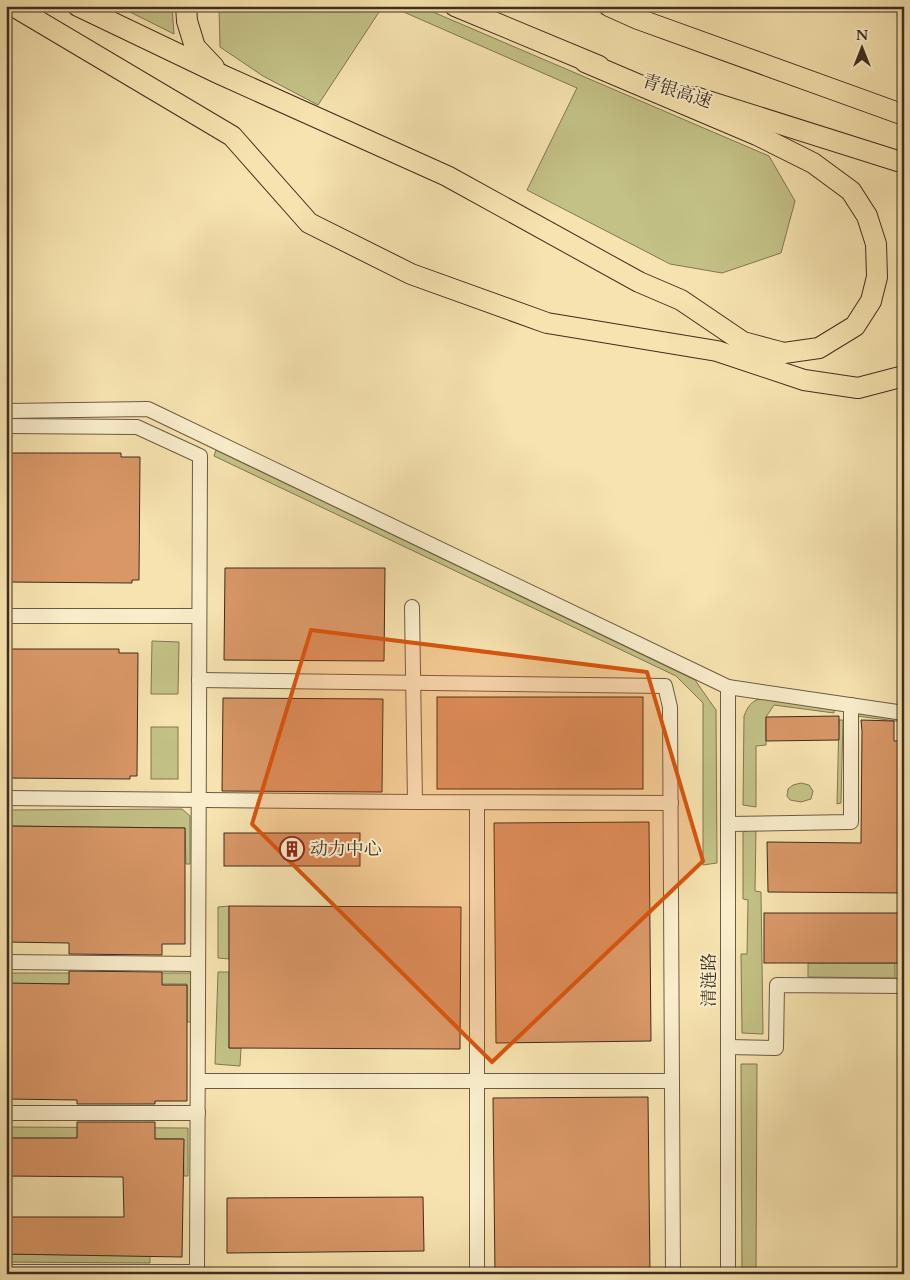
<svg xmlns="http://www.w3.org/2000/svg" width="910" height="1280" viewBox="0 0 910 1280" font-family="Cardo,'Noto Serif SC',serif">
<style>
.green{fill:#c3c186;stroke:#817752}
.building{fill:#d99767;stroke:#3f2d1f}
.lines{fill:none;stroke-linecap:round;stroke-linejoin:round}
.minor-casing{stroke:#6d5a43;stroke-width:16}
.highway-casing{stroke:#3f2d1f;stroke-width:22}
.minor{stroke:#f9edcb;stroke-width:14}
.highway{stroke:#f6e3af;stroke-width:20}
.marked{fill:#d7550e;fill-opacity:0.2;stroke:#d7550e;stroke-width:4;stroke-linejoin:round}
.labels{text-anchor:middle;stroke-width:4;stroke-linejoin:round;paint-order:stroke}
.street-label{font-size:18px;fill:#3f2d1f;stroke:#f9edcb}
.poi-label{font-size:18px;fill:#3f2d1f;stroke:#f9edcb;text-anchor:start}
</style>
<rect width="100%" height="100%" fill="#f6e3af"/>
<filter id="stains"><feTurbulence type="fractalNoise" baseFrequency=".004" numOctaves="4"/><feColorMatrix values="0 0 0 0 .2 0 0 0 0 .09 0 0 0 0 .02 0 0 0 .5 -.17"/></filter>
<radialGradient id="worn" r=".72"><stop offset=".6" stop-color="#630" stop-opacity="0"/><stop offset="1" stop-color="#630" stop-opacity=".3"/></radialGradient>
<g class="green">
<path d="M118,6H172L174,34Z"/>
<path d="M219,6H383L318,105L263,76L220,47Z"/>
<path d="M390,6H419L769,156L795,201L781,253L722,273L670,264L527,190L577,88Z"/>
<path d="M216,450L695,680L716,710L717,863L703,865V703L676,676L214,456Z"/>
<path d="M152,641L179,642L178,694H151Z"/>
<path d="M762,698L834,707V713L774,705L766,717V745L756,746V807L743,805L744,716C748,706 751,701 762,698Z"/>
<path d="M857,710L904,716V722L856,716Z"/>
<path d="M839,720H843L841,803L837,804Z"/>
<rect x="151" y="727" width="27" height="52"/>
<path d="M801,783L809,785L813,791L811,799L801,802L790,800L787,796L788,789L793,785Z"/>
<path d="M182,809L190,816V864H186L185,828L6,826V810Z"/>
<path d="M756,827L755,891L761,892L763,1034L742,1033L741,954H747L748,900L743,899V832Z"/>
<path d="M229,906V959L218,958V907Z"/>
<path d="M808,963H895V978L808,977Z"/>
<path d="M218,972H229V1048H241L240,1066L215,1064Z"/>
<path d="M6,973H192V1022H187V984H6Z"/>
<path d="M741,1064H757L756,1274H742Z"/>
<path d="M6,1127L188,1128V1176H184L183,1139L6,1138Z"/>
<path d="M6,1254L150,1256V1263L6,1262Z"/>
</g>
<g class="building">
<path d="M11,453H121V457H140L139,580H132V583L6,582V456H11Z"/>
<path d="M225,568H385L384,661L224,660Z"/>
<path d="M10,649H119V653H138L137,776H130V779L6,778V652H10Z"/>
<rect x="437" y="697" width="206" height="92"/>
<path d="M223,698L383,699L382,792L222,791Z"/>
<path d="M839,716V740L766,741V717Z"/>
<path d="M861,720L894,721V741H904V893L768,892L767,842L861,843L862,731Z"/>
<path d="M649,822L651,1041L496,1043L494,823Z"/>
<path d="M6,826L185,828V944H162V955L69,954V943L6,942Z"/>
<rect x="224" y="833" width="136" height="33"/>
<path d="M229,906L461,907L460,1049L229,1048Z"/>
<rect x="764" y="913" width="140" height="50"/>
<path d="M69,971L162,972V985H187V1101H155V1104H77V1100L6,1099V983L69,984Z"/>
<path d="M648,1097L650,1274H495L493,1098Z"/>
<path d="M77,1122H155V1139H184L182,1257L6,1254V1217H124L123,1177L6,1176V1138H77Z"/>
<path d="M423,1197L424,1251L227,1253V1198Z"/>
</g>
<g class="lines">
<defs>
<g id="minor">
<path d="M6,411L148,409L728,687L904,713"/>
<path d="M6,426L137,427L200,456L197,1274"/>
<path d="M412,607L415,802L671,803"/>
<path d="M6,616H199"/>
<path d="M199,680L665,686L670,707L673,1274"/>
<path d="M6,798L415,802"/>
<path d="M477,803V1274"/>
<path d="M728,824L851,822V705"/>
<path d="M6,962L198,964"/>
<path d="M728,1047L776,1048L777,985L904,986"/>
<path d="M198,1081H672"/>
<path d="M6,1113H198"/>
<path d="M6,1272H197"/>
<path d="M728,1274V687"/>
</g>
<g id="highway">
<path d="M13,6L232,136L309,223L411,274L547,323L717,351L804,380L858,388L904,376"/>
<path d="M78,6L222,75L447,176L639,282L681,300L743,342L784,353L819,348L855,326L871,301L877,277L876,244L867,216L851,191L813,163L757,135L585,62"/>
<path d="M186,6L187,21L195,47L214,67"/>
<path d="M455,6L599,66"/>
<path d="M609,6L638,19L904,115"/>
<path d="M695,97L904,163"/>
</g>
</defs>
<use href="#minor" class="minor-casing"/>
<use href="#highway" class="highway-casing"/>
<use href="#minor" class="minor"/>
<use href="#highway" class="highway"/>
</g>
<path class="marked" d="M311,630L647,672L703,861L492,1062L252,824Z"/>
<defs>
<symbol id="building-ring" viewBox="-11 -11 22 22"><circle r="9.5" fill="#f9edcb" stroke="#8f2418" stroke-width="1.5"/><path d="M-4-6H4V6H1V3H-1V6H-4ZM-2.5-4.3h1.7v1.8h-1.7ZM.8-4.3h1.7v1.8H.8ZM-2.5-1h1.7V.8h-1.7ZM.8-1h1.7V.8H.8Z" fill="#8f2418"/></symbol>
</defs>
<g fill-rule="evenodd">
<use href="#building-ring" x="278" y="835" width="28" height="28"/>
</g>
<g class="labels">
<g class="street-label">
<text transform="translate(677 91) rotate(18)" y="6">青银高速</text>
<text transform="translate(709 980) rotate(-90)" y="6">清涟路</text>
</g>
<g class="poi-label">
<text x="310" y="855">动力中心</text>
</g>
</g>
<rect width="910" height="1280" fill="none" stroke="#f6e3af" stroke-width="25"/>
<rect x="8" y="8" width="895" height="1265" fill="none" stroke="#3f2d1f" stroke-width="2.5"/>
<rect x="12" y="12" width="885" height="1255" fill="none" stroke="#3f2d1f"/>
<g transform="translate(862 48)" stroke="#f9edcb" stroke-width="4" paint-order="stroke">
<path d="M0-4L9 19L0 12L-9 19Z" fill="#3f2d1f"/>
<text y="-8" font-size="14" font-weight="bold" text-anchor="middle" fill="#3f2d1f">N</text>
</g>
<rect width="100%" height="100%" filter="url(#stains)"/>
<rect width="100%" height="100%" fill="url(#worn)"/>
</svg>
